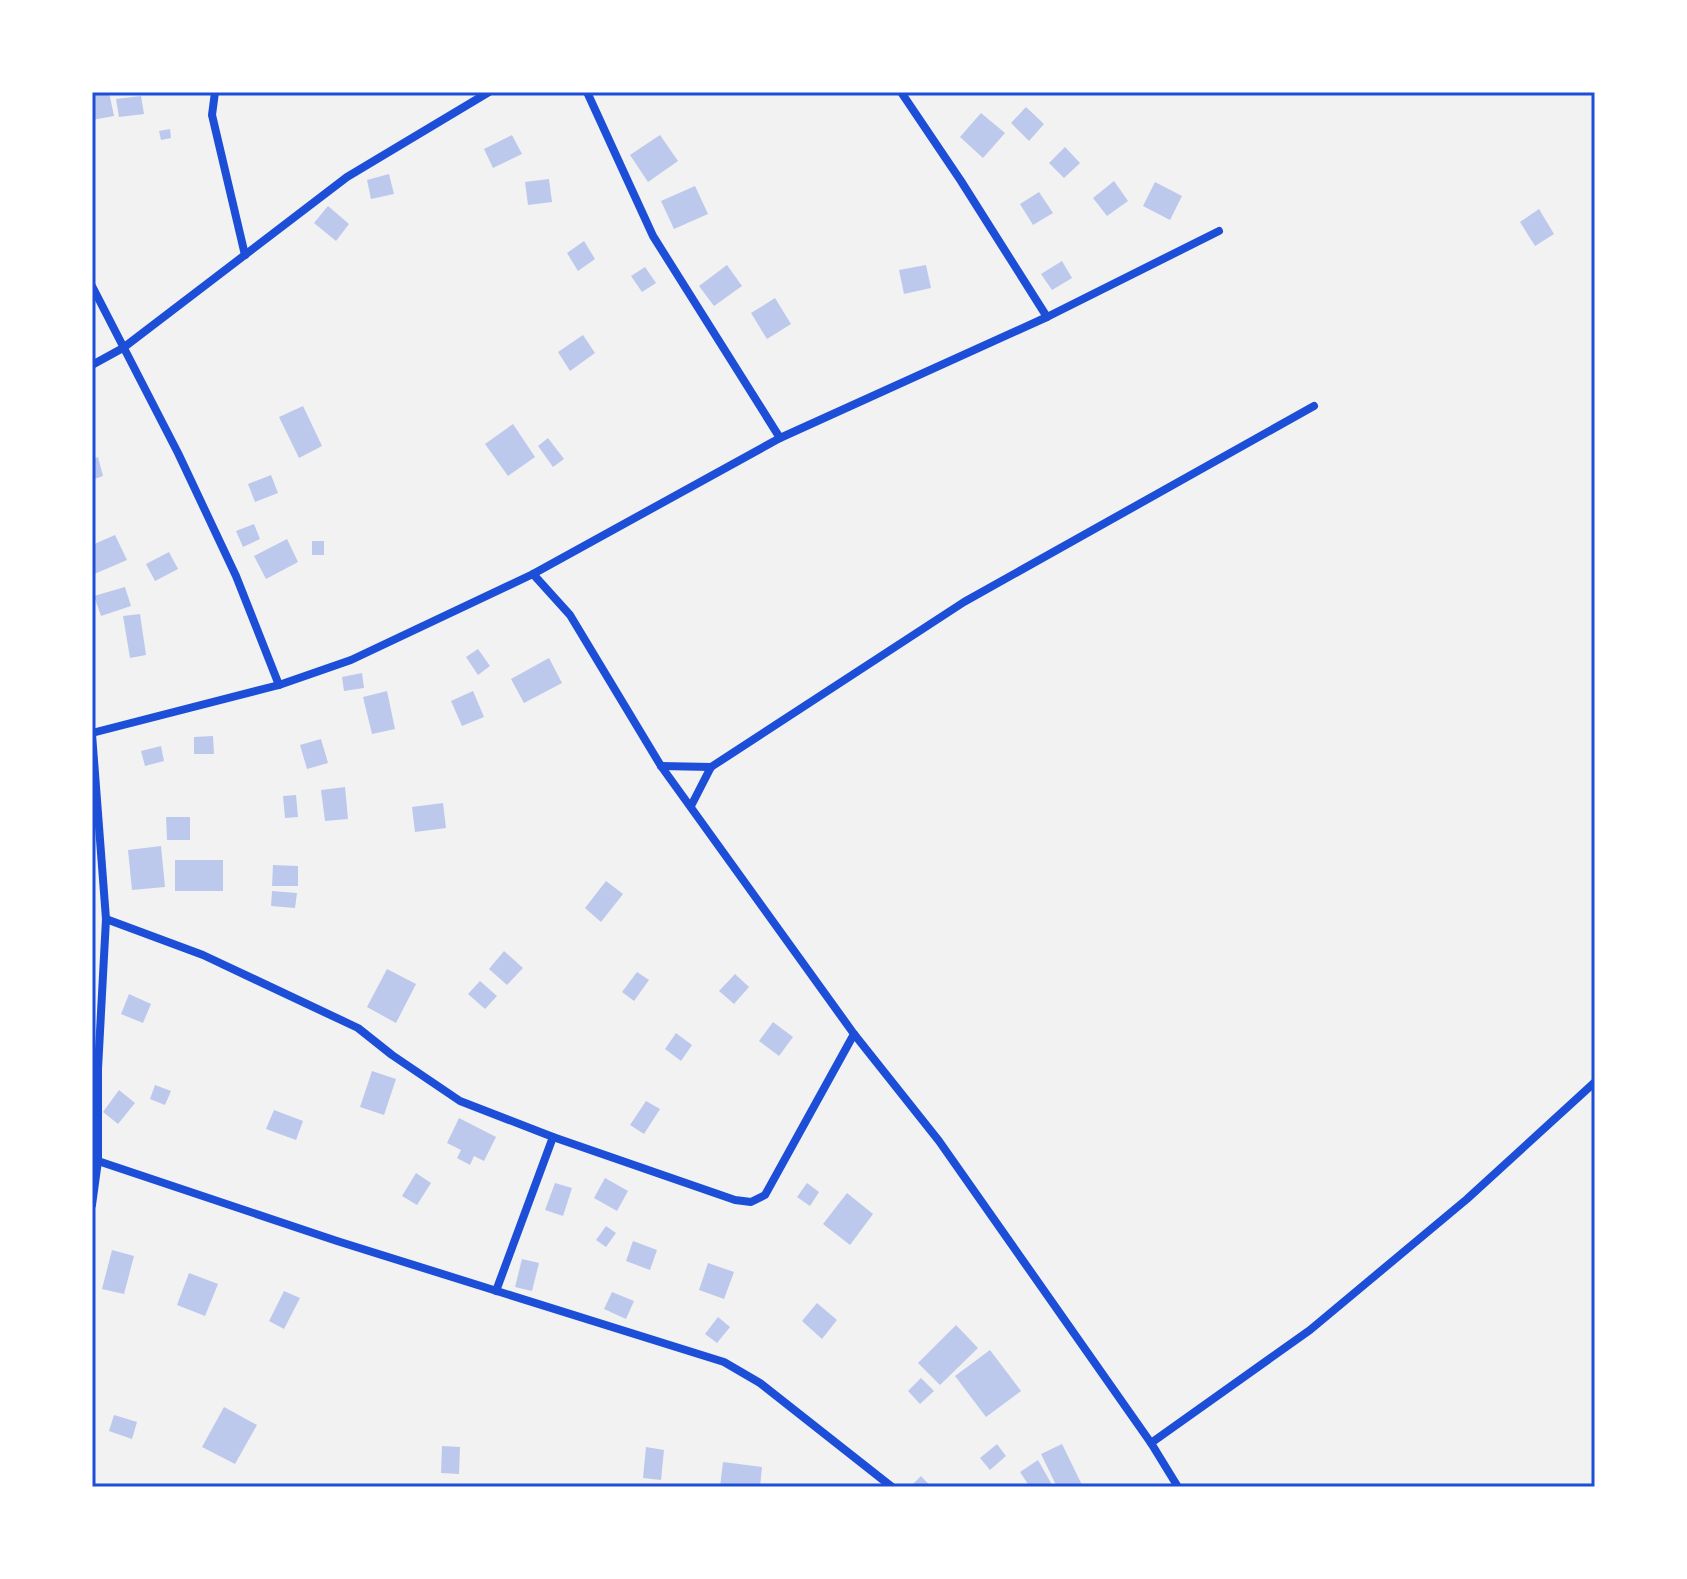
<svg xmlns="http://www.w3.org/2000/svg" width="1687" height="1579" viewBox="0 0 1687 1579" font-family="'Asap Condensed',sans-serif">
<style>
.building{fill:#bdc9ec}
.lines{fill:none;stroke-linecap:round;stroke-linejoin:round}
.minor{stroke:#1d4ed8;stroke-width:8}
.neatline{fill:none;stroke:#1d4ed8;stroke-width:3}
</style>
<rect width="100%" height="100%" fill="#f2f2f2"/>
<g class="building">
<path d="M109,92L114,116L92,120V93Z"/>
<path d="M141,96L144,114L119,117L116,99Z"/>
<path d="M1026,107L1044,124L1029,141L1011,123Z"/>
<path d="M981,113L1005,133L983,158L960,137Z"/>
<path d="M170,129L171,138L161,140L159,131Z"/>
<path d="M512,135L522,154L493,168L484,149Z"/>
<path d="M660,135L678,161L648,182L630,155Z"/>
<path d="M1065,147L1080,163L1064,178L1049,163Z"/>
<path d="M389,174L394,194L371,199L367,180Z"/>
<path d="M549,179L552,202L528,205L525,182Z"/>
<path d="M1114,181L1128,201L1107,216L1093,198Z"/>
<path d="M1155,182L1182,196L1170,220L1143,206Z"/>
<path d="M695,186L708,214L674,229L661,201Z"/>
<path d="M1039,192L1053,213L1033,225L1020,204Z"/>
<path d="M328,206L349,224L336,241L314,223Z"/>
<path d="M1539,209L1554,234L1535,246L1520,222Z"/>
<path d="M584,241L595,259L578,271L567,253Z"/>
<path d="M1062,261L1072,278L1052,290L1041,274Z"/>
<path d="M727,265L742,286L714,306L699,286Z"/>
<path d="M926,265L931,288L904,294L899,270Z"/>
<path d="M645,267L656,283L642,292L631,276Z"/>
<path d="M775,298L791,324L767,339L751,313Z"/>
<path d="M583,335L595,353L570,371L558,352Z"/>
<path d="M303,406L322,446L299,458L279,417Z"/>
<path d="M513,424L535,457L508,476L485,444Z"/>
<path d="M548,438L564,459L553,467L538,446Z"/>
<path d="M98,457L103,476L92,480V459Z"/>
<path d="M271,475L278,493L255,502L248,484Z"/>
<path d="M254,524L260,539L243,547L236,531Z"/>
<path d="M115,535L127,560L92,575V545Z"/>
<path d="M287,539L298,562L266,579L254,556Z"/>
<rect x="312" y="541" width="12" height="14"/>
<path d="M169,552L178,569L155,581L146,564Z"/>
<path d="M125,587L131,606L101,616L94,596Z"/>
<path d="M140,614L146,655L130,658L123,616Z"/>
<path d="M478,649L490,666L478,675L466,657Z"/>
<path d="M549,658L562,683L524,703L511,679Z"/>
<path d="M362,673L364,688L344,691L342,677Z"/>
<path d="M387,691L395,729L372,734L363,697Z"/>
<path d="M473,691L484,717L462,726L451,701Z"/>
<path d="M213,736L214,754H194V737Z"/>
<path d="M321,739L328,763L307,769L300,745Z"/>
<path d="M161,746L164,761L145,766L141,751Z"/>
<path d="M345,787L348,819L325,821L321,790Z"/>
<path d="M296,795L298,817L285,818L283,796Z"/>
<path d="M443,803L446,828L415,832L412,807Z"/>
<path d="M166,817H190V840H167Z"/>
<path d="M161,846L165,887L132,890L128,850Z"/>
<rect x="175" y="860" width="48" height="31"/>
<path d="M273,865L298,866V886H272Z"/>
<path d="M606,881L623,894L601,922L585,908Z"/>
<path d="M272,891L297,893L295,908L271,906Z"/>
<path d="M504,951L523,968L507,985L489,969Z"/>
<path d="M387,969L416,984L396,1023L367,1007Z"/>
<path d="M637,972L649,980L634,1001L622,992Z"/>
<path d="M735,974L749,987L734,1004L719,991Z"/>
<path d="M480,981L497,996L485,1009L468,994Z"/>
<path d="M129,994L151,1004L143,1023L121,1014Z"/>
<path d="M773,1022L793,1037L779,1056L759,1041Z"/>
<path d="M676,1033L692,1045L681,1061L665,1049Z"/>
<path d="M372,1071L396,1079L384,1115L360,1107Z"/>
<path d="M155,1085L171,1091L165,1105L150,1099Z"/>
<path d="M119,1090L135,1103L118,1124L103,1112Z"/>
<path d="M646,1101L660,1109L644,1134L630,1125Z"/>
<path d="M274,1110L303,1121L296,1140L266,1129Z"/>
<path d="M459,1118L496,1137L484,1161L474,1156L470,1165L457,1158L461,1150L447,1143Z"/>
<path d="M416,1173L431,1183L417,1205L402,1196Z"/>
<path d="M605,1178L628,1191L617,1211L594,1198Z"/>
<path d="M555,1183L572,1188L563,1216L545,1210Z"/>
<path d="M807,1183L819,1192L810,1206L797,1197Z"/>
<path d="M847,1193L873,1214L850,1245L823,1224Z"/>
<path d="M606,1226L616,1233L606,1247L596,1240Z"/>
<path d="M633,1241L657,1250L650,1270L626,1261Z"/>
<path d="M112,1250L134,1256L124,1294L102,1289Z"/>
<path d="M522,1259L539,1263L532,1291L515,1287Z"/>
<path d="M708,1263L734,1272L724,1299L699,1290Z"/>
<path d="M189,1273L218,1284L205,1316L177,1305Z"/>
<path d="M284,1291L300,1298L284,1329L269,1321Z"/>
<path d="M612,1292L634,1301L626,1319L604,1309Z"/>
<path d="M817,1303L837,1320L822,1339L802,1321Z"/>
<path d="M718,1317L730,1327L717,1343L705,1334Z"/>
<path d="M956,1325L978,1348L940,1385L918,1363Z"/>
<path d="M990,1350L1021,1391L986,1417L955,1376Z"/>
<path d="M921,1378L934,1391L920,1404L908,1391Z"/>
<path d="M224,1407L257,1425L235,1464L202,1447Z"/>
<path d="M114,1415L137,1422L132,1439L109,1431Z"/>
<path d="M997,1444L1006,1456L990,1470L980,1458Z"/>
<path d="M1062,1444L1082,1485L1079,1487H1057L1041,1454Z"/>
<path d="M442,1446L460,1447L459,1474L441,1473Z"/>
<path d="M646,1447L664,1450L661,1480L643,1478Z"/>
<path d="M1038,1460L1051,1483L1045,1487H1030L1020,1472Z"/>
<path d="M723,1462L762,1467L760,1487H720Z"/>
<path d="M921,1476L931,1487H910Z"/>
</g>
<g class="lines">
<g class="minor">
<path d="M215,92L212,115L245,255"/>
<path d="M587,92L653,236L780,438"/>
<path d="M901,92L961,181L1047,317"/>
<path d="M92,286L178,453L236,576L279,685"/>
<path d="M92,365L123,348L347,177L489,92"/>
<path d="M533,574L570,615L661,766L854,1034L939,1141L1151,1443L1178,1487"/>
<path d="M92,733L279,685L351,660L533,574L780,438L1047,317L1219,231"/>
<path d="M661,766L711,767"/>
<path d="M691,806L711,767L964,602L1314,406"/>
<path d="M106,919L203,955L358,1028L392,1055L460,1101L553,1137L735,1200L751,1202L765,1195L854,1034"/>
<path d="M98,1161L337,1241L724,1362L760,1383L892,1487"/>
<path d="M92,1205L98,1161V1069L106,919L92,734"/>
<path d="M496,1291L553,1137"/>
<path d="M1151,1443L1310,1330L1467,1199L1595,1082"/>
</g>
</g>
<rect width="1687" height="1579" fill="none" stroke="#ffffff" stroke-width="188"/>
<rect x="94" y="94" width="1499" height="1391" class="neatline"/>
</svg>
